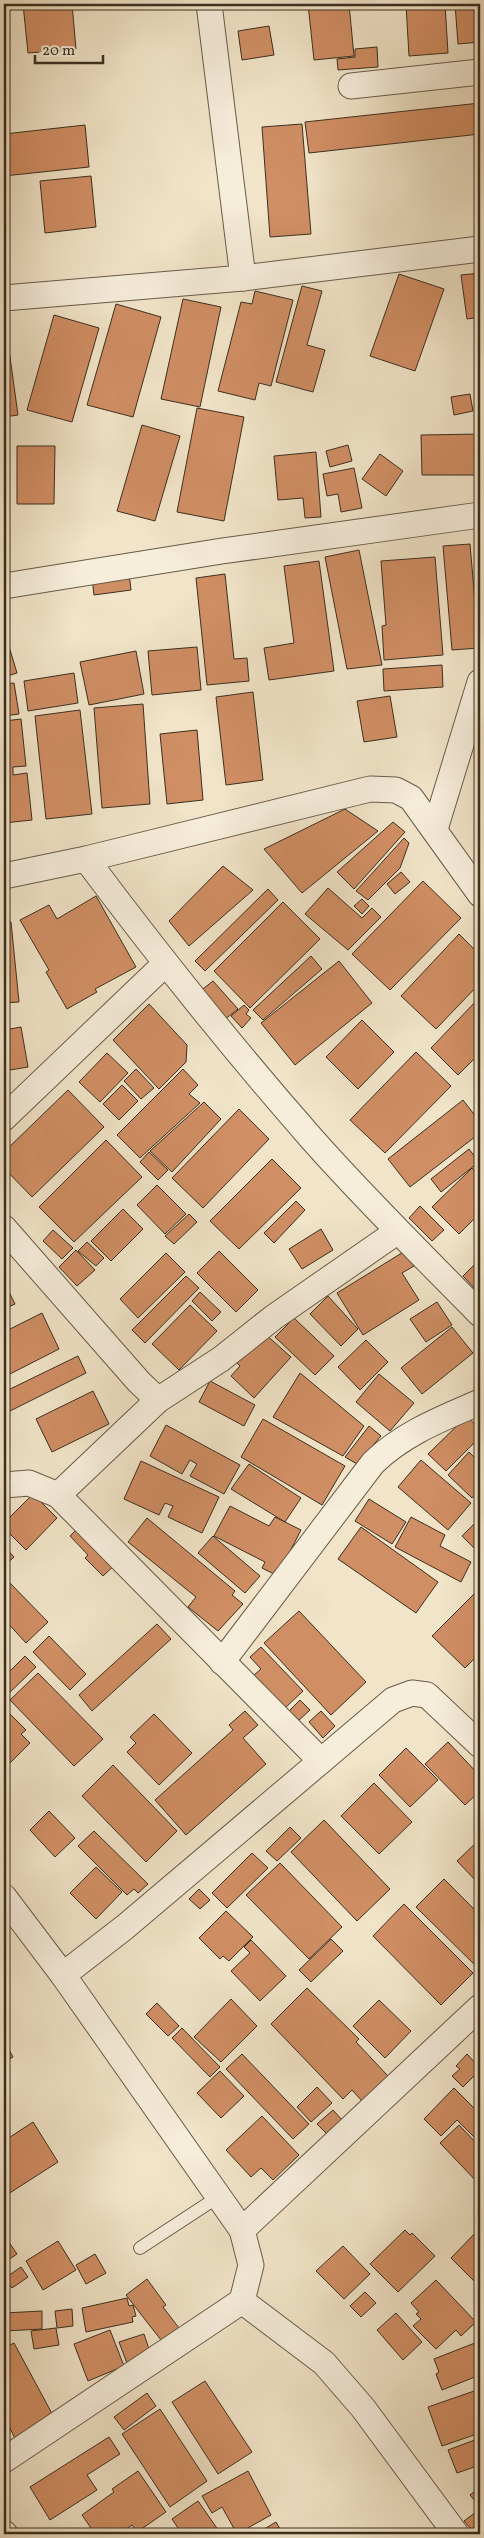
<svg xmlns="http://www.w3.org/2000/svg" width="484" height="2538" viewBox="0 0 484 2538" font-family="Vollkorn,serif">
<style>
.building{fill:#d08e64;stroke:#3b2f20}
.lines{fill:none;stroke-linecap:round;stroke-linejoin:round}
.service-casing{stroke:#685c4a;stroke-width:14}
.minor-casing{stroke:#685c4a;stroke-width:27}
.service{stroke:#f6eddb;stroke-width:12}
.minor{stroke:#f6eddb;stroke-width:25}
</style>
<rect width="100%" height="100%" fill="#f1e4c8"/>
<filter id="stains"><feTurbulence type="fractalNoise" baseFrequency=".004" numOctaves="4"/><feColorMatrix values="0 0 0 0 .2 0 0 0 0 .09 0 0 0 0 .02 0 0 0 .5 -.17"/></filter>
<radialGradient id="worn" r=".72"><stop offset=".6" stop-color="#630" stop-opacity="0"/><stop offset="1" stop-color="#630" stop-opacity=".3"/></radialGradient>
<g class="building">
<path d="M23,4H72L76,49L28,53Z"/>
<path d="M308,4H349L354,56L314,60Z"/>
<path d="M406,4H445L448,53L409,56Z"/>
<path d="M455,4H480V42L458,44Z"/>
<path d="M269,26L274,55L242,60L238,31Z"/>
<path d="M377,47L378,67L338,70L337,59L355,57V49Z"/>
<path d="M480,103V134L309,153L305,122Z"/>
<path d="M302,124L311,234L270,237L262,127Z"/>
<path d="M85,125L89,167L4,176V134Z"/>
<path d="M91,176L96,227L45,233L40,181Z"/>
<path d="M480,273V317L467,319L461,275Z"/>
<path d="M399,274L444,289L415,371L370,356Z"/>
<path d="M302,286L322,291L307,345L325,350L313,392L276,382Z"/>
<path d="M255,291L293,300L271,386L259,383L255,400L218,391L241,302L252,304Z"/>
<path d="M183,299L221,307L200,407L161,399Z"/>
<path d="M116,304L161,317L133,417L87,405Z"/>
<path d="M54,315L99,328L72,422L27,410Z"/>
<path d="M6,328L18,415L4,417V329Z"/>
<path d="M470,394L473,411L454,415L451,397Z"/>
<path d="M197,408L244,417L224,521L177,512Z"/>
<path d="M142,425L180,436L155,521L117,511Z"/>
<path d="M480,434V475H422L421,435Z"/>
<path d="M348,445L352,461L330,467L326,451Z"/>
<path d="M17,446H55L54,504H17Z"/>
<path d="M316,452L321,517L305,518L303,498L278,500L274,456Z"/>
<path d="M380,454L403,471L386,496L362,479Z"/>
<path d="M354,468L362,508L341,512L338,494L327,496L323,474Z"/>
<path d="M470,544L479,648L452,650L443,546Z"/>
<path d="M359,550L382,665L347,669L325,557Z"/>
<path d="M435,557L443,655L384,660L382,626L386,625L381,561Z"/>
<path d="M319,561L334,671L269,680L264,648L294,643L284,566Z"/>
<path d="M129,573L131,590L94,595L92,578Z"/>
<path d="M225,574L234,659L247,658L249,681L207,685L196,578Z"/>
<path d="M4,630L17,673L4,677Z"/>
<path d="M197,647L201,690L152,695L148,651Z"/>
<path d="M136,651L144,694L89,705L80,662Z"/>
<path d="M442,665L443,687L384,691L383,669Z"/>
<path d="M74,673L78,703L28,711L24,681Z"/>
<path d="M14,683L19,714L4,716V684Z"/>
<path d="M253,692L263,780L226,785L216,697Z"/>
<path d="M390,696L397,737L364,742L357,701Z"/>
<path d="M143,704L150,804L102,808L94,708Z"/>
<path d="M80,710L92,814L46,819L35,716Z"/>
<path d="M21,719L26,766L13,767V775L27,773L32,820L4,823V721Z"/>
<path d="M197,730L203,800L167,804L160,734Z"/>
<path d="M345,809L378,831L302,893L264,849Z"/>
<path d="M393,822L405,832L354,889L337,872Z"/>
<path d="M404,838L409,843L400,868L368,900L356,891Z"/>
<path d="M223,866L253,890L189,946L169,921Z"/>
<path d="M401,872L410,882L395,894L387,884Z"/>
<path d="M423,881L461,918L390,990L352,954Z"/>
<path d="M328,888L362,918L372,908L381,917L348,950L305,914Z"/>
<path d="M268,889L278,900L205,971L195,961Z"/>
<path d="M96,896L136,967L95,989L97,992L67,1009L46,972L49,970L20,920L49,905L57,919Z"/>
<path d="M362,899L369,906L362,914L354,906Z"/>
<path d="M283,902L320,939L250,1008L214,971Z"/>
<path d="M4,922H11L19,1002L4,1003Z"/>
<path d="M459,934L480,955V983L436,1029L401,996Z"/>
<path d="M311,956L322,969L263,1020L253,1010Z"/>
<path d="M339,961L372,1003L295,1065L261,1023Z"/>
<path d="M213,981L238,1009L224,1020L199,992Z"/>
<path d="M480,997V1053L458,1075L431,1048Z"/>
<path d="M149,1004L187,1045L186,1062L159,1089L113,1040Z"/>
<path d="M244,1005L249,1010L246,1014L251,1018L242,1028L231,1016Z"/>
<path d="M362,1020L394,1052L358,1089L326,1057Z"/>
<path d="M21,1027L28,1067L4,1071V1030Z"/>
<path d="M416,1052L451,1086L385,1153L350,1120Z"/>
<path d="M107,1053L128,1073L100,1102L79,1082Z"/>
<path d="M136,1069L154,1088L141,1099L124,1081Z"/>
<path d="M183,1069L198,1085L189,1094L200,1103L140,1158L117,1135Z"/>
<path d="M122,1085L138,1101L119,1120L103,1104Z"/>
<path d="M68,1090L104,1127L32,1197L4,1168V1152Z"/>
<path d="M463,1100L480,1122V1133L410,1187L388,1159Z"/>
<path d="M204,1102L221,1119L172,1172L150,1151Z"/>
<path d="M239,1109L269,1139L203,1208L172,1178Z"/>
<path d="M106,1140L142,1177L74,1242L39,1207Z"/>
<path d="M469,1149L479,1162L441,1192L431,1179Z"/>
<path d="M149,1152L168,1170L158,1180L140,1162Z"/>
<path d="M272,1159L301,1188L239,1249L210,1221Z"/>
<path d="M472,1168L480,1177V1213L459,1234L432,1207Z"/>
<path d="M157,1185L186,1214L165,1234L137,1205Z"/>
<path d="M296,1201L305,1210L274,1243L264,1233Z"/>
<path d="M420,1206L444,1230L432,1241L409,1218Z"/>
<path d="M123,1209L143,1229L111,1261L91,1241Z"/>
<path d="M189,1214L197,1222L174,1244L165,1236Z"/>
<path d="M321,1229L333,1250L302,1269L289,1249Z"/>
<path d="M53,1230L73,1248L62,1259L43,1241Z"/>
<path d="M87,1242L104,1258L96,1266L78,1251Z"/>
<path d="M76,1250L95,1270L77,1286L59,1267Z"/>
<path d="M219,1251L258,1290L236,1312L197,1273Z"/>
<path d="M405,1251L414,1266L402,1273L419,1300L363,1335L337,1293Z"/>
<path d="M166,1253L185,1272L138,1318L120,1299Z"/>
<path d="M480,1259V1294L463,1276Z"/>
<path d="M186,1276L199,1288L145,1343L132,1330Z"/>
<path d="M4,1282L15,1304L4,1309Z"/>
<path d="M200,1292L221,1312L212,1321L192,1301Z"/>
<path d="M328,1296L358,1329L341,1346L310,1314Z"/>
<path d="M437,1302L452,1325L426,1342L410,1319Z"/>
<path d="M190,1305L217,1331L179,1370L152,1344Z"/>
<path d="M42,1313L59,1349L4,1377V1332Z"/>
<path d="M294,1318L334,1356L315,1375L275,1337Z"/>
<path d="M452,1327L473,1353L422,1394L401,1368Z"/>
<path d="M264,1333L291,1357L254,1398L231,1376L240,1366L237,1363Z"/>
<path d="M366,1340L388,1362L360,1390L338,1367Z"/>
<path d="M78,1356L86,1373L4,1414V1392Z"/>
<path d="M300,1373L364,1426L343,1456L273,1417Z"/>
<path d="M379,1374L414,1403L390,1431L356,1402Z"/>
<path d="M210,1381L255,1405L244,1426L199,1402Z"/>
<path d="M93,1391L109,1424L52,1452L36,1419Z"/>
<path d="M467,1416L480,1430V1437L446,1471L428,1454Z"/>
<path d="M263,1419L345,1466L322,1505L241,1457Z"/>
<path d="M166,1425L240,1465L224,1494L190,1476L197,1464L190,1460L182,1474L150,1456Z"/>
<path d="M369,1426L381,1436L357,1464L345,1457Z"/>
<path d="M469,1452L480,1463V1489L472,1498L448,1475Z"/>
<path d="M421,1460L471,1503L448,1530L398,1487Z"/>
<path d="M141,1461L219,1497L202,1533L168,1517L173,1506L165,1503L159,1515L124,1499Z"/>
<path d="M249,1464L301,1498L285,1522L231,1489Z"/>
<path d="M33,1494L57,1518L26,1550L4,1528V1523Z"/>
<path d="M369,1499L406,1522L392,1544L355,1521Z"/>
<path d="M230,1506L269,1526L275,1517L301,1530L280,1571L276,1575L262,1568L265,1562L214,1536Z"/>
<path d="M411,1517L445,1535L440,1546L471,1562L461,1582L395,1547Z"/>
<path d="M147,1518L235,1591L232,1595L243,1604L218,1631L188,1607L196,1597L128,1542Z"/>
<path d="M480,1518V1542L474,1548L462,1536Z"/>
<path d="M82,1524L119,1561L103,1576L85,1558L88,1555L70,1536Z"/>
<path d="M361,1527L438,1582L416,1613L338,1559Z"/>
<path d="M213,1536L260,1576L245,1593L198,1553Z"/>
<path d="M4,1546L14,1557L4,1566Z"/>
<path d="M7,1580L48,1622L26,1643L4,1619V1584Z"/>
<path d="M480,1588V1653L465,1668L432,1636Z"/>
<path d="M299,1611L366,1682L331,1715L264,1643Z"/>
<path d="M157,1624L171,1639L92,1711L79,1695Z"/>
<path d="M49,1636L86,1674L70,1690L33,1652Z"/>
<path d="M261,1647L303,1691L285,1708L254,1675L261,1669L250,1657Z"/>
<path d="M25,1656L36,1667L4,1698V1677Z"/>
<path d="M38,1673L103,1739L74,1766L10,1700Z"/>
<path d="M300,1700L310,1710L298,1721L289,1711Z"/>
<path d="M4,1708L26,1730L21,1734L30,1743L4,1769Z"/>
<path d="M245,1711L258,1725L243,1738L266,1764L186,1835L155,1800L233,1730L229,1725Z"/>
<path d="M321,1711L335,1726L323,1738L309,1722Z"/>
<path d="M154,1714L192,1753L159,1785L127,1752L136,1743L130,1737Z"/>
<path d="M448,1742L480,1776V1791L465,1805L425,1764Z"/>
<path d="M406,1748L438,1780L410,1807L379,1775Z"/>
<path d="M113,1765L177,1831L146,1862L82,1796Z"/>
<path d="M374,1783L412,1822L379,1854L341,1816Z"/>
<path d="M49,1811L75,1838L55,1857L30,1830Z"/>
<path d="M324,1820L390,1889L357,1921L291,1852Z"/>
<path d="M290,1827L301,1838L277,1861L266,1851Z"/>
<path d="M94,1831L148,1884L138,1893L134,1889L127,1895L78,1846Z"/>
<path d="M480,1839V1885L457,1861Z"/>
<path d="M252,1853L268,1868L227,1908L212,1893Z"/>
<path d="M280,1863L342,1927L309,1959L246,1895Z"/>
<path d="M96,1867L122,1892L96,1919L70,1893Z"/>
<path d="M444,1879L480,1915V1970L416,1907Z"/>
<path d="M199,1889L210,1900L200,1909L189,1899Z"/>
<path d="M404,1904L473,1973L441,2005L373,1936Z"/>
<path d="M226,1911L253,1937L229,1961L223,1956L220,1959L199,1938Z"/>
<path d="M331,1939L343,1951L311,1982L299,1970Z"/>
<path d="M251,1940L286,1976L260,2001L231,1971L250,1953L244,1947Z"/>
<path d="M307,1988L359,2039L356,2042L388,2076L362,2101L352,2090L343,2099L271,2024Z"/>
<path d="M231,1999L257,2026L221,2062L194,2037Z"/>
<path d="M379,2000L411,2031L385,2058L353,2026Z"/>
<path d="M157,2003L179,2026L168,2036L146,2014Z"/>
<path d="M182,2028L220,2067L210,2077L172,2038Z"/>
<path d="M4,2041L13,2057L4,2062Z"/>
<path d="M242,2054L309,2124L293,2139L226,2069Z"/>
<path d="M467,2054L480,2068V2070L463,2087L452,2076L460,2069L456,2066Z"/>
<path d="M220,2071L244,2096L221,2118L197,2093Z"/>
<path d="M317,2087L332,2103L311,2122L297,2107Z"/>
<path d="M454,2088L480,2114V2134L476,2139L457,2120L441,2136L424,2119Z"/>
<path d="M333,2110L342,2120L327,2134L317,2124Z"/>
<path d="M262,2116L299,2155L273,2180L261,2168L251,2177L226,2150Z"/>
<path d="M33,2122L58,2162L5,2196L4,2141Z"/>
<path d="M459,2125L480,2147V2185L440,2143Z"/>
<path d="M480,2228V2284L479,2286L451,2258Z"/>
<path d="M405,2230L410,2235L412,2233L435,2256L398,2292L370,2264Z"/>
<path d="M4,2235L17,2254L4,2263Z"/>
<path d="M58,2241L76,2270L43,2290L26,2261Z"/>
<path d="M343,2246L370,2274L344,2299L316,2271Z"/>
<path d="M95,2254L106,2273L86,2284L76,2265Z"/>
<path d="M21,2267L28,2277L12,2288L5,2278Z"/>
<path d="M147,2279L166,2305L163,2307L185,2336L168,2349L126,2295Z"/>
<path d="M436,2280L476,2322L461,2336L456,2330L436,2349L413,2326L421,2319L416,2314L419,2312L411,2303Z"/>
<path d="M365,2292L376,2303L361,2317L350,2306Z"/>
<path d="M127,2298L129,2306L133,2305L136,2316L132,2317L133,2322L86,2332L82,2308Z"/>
<path d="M72,2309L73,2326L57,2328L55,2311Z"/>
<path d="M42,2311V2329L4,2331V2313Z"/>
<path d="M396,2313L422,2342L403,2360L377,2330Z"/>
<path d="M56,2328L59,2345L34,2349L31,2331Z"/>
<path d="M110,2330L124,2366L88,2381L74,2344Z"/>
<path d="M144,2334L152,2358L128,2366L119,2342Z"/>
<path d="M480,2341V2375L442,2390L436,2374L439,2372L434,2359Z"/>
<path d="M14,2343L56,2421L17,2442L4,2417V2348Z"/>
<path d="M205,2381L252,2452L218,2474L172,2402Z"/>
<path d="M480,2389V2433L442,2446L428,2407Z"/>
<path d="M147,2393L156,2406L124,2430L114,2417Z"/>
<path d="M160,2409L207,2481L170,2507L122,2434Z"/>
<path d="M109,2437L120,2454L87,2475L97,2490L50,2520L30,2487Z"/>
<path d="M480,2438V2465L457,2473L448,2450Z"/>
<path d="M138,2471L166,2512L137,2532L132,2525L119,2534H95L82,2515L114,2492L112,2489Z"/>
<path d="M248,2471L271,2515L237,2534L222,2507L212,2513L202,2496Z"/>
<path d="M480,2487V2507L470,2495Z"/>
<path d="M198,2501L221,2534H182L172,2519Z"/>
<path d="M480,2509V2526L473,2531L464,2521Z"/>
<path d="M276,2522L283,2534H256Z"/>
</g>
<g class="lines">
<defs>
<path id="service" d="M140,2248L218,2197"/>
<g id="minor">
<path d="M209,4L243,278"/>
<path d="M351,86L480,72"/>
<path d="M4,298L243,278L480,249"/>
<path d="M4,586L222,551L480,515"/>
<path d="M435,829L480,682"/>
<path d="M86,859C158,955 233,1049 312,1139C366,1200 423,1256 480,1314"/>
<path d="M4,876L86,859L370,789L396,790L411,798L480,894"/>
<path d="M4,1118L165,964"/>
<path d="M4,1228L139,1382L158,1400"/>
<path d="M4,1485L29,1483L58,1495L321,1761"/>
<path d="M58,1495L158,1400L221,1359L274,1317L398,1231"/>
<path d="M222,1662L373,1463C404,1433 441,1419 480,1402"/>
<path d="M4,1897L63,1975L242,2230L251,2265L242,2301L4,2460"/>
<path d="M63,1975L125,1927L393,1700L412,1693L427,1695L480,1745"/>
<path d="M242,2230L480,2007"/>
<path d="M242,2301L324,2363L363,2408L456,2534"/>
<path d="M4,2533L5,2534"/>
</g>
</defs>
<use href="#service" class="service-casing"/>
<use href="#minor" class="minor-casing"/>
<use href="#service" class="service"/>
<use href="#minor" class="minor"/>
</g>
<rect width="484" height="2538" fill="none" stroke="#f1e4c8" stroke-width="20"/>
<rect x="5" y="5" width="474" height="2528" fill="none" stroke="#3b2f20" stroke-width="2.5"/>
<rect x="10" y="10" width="464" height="2518" fill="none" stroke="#3b2f20"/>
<path d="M35 55v8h68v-8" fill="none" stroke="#3b2f20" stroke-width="2.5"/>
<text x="42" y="55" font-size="15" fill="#3b2f20" stroke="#f6eddb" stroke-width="4" paint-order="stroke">20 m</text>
<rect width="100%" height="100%" filter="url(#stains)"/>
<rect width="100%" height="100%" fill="url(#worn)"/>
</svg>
